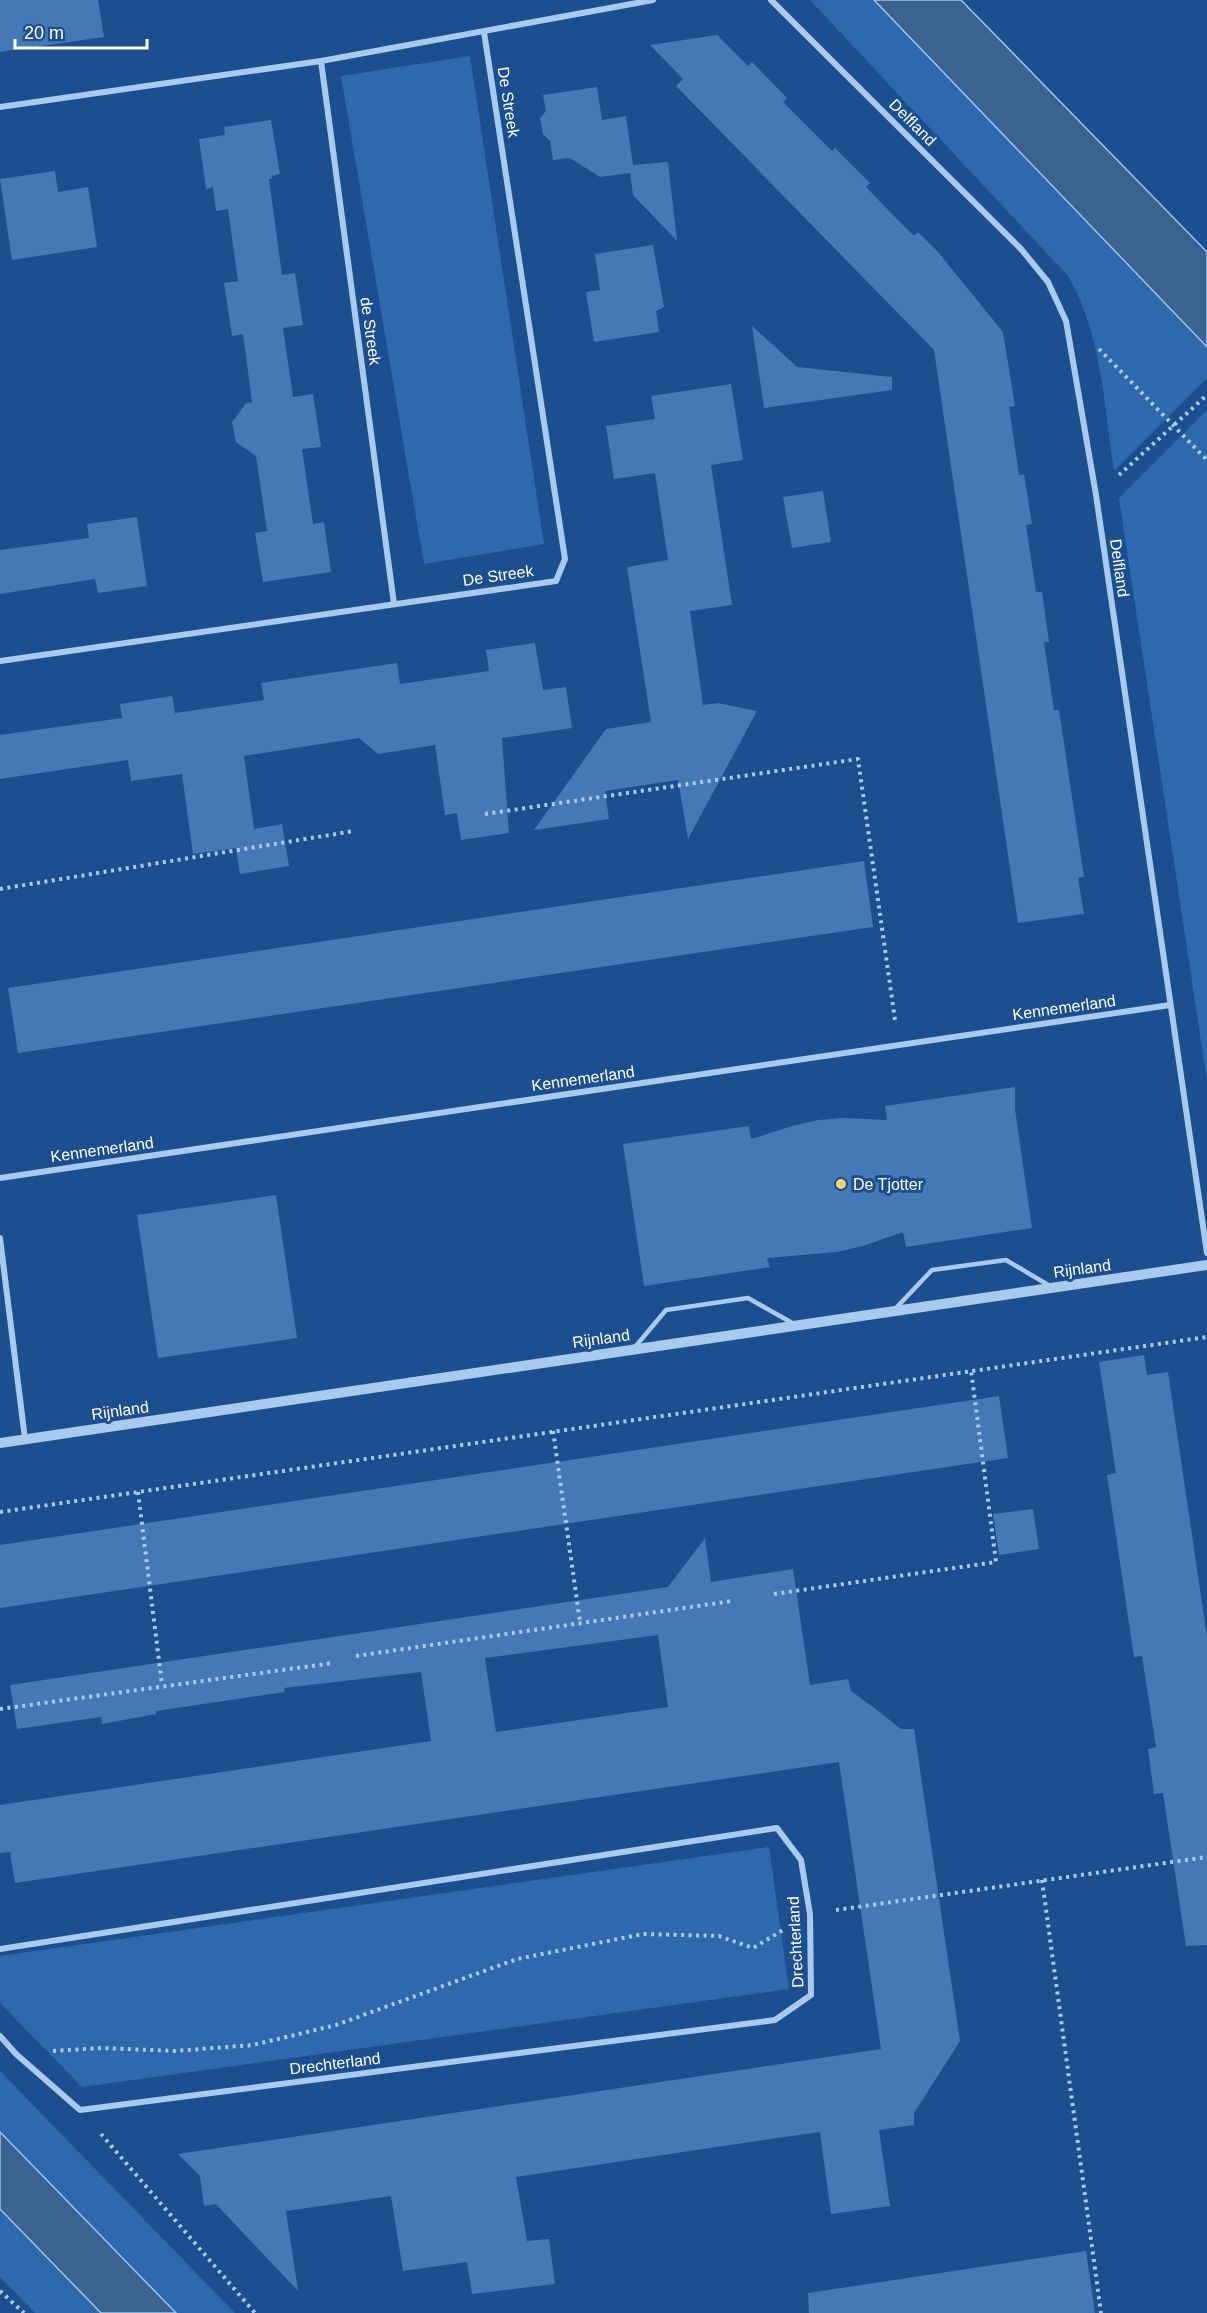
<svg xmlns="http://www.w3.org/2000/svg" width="1207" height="2313" viewBox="0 0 1207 2313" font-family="Arial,sans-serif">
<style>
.green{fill:#2e69ad}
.water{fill:#3c6290;stroke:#9cc4f0;stroke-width:1.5}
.building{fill:#4478b7;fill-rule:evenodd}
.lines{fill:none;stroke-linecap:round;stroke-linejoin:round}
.path{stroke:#a9c9ee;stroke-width:4;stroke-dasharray:3 4.5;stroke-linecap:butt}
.service{stroke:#a9c9ee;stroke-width:4.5}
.minor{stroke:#a9c9ee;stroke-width:6}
.tertiary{stroke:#a9c9ee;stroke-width:10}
.poi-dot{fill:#ffd166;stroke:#1b4f8f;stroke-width:2}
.labels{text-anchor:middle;stroke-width:6;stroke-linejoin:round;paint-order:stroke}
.street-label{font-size:16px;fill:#fff;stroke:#1b4f8f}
.poi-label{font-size:16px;fill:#fff;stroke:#1b4f8f;text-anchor:start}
</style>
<rect width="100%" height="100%" fill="#1b4f8f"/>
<g class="green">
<path d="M810,0H874L1207,347V378L1114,471C1104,406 1102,334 1068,276Z"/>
<path d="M470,56L544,544L424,564L341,76Z"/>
<path d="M1207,410V1081L1119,498Z"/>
<path d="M769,1847L789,1989L82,2087L0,2003V1956Z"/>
<path d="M0,2071L235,2313H176L0,2132Z"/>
<path d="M0,2209L101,2313H35L0,2277Z"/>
</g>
<g class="water">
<path d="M874,0H961L1207,252V347Z"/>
<path d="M0,2132L176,2313H101L0,2209Z"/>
</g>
<g class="building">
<path d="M0,0H98L104,37L0,52Z"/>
<path d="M717,35L748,66L752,62L787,98L783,102L832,151L835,148L870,183L866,187L890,212L914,236L918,232L938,252L1003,332L1015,406L1009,407L1019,475L1024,474L1032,524L1026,525L1036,592H1042L1049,642H1044L1054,710H1059L1084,877L1078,878L1084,914L1018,923L934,350L676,86L683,79L650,45Z"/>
<path d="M597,87L602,120L626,116L633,165L668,162L677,241L633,195L630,173L600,177L570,158L553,160L550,141L543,134L540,118L546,111L543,95Z"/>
<path d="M271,120L280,174L272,176V179H269L282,275L295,273L303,325L283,328L293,397L313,394L321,447L302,449L313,524L324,522L331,572L263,582L255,533L267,531L256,456L236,442L232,422L246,403L252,402L243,334L232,336L224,283L238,281L228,209L216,211L213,187L206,189L199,139L225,135L224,127Z"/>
<path d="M55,171L58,192L88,187L97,247L12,260L0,179Z"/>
<path d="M653,245L664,307L656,311L659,332L594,342L586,292L600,290L595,254Z"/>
<path d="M752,326L797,367L892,377V390L764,408Z"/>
<path d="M731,384L743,460L711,465L732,605L690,611L703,705L718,703L757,711L688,839L678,780L605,791L609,819L534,830L606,729L651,722L627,567L668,560L655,473L614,479L606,426L655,419L651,396Z"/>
<path d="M823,491L831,542L792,548L783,497Z"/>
<path d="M137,517L147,586L98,593L95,579L0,594V550L89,538L87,524Z"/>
<path d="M535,643L543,690L566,687L572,728L502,738L509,833L461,840L457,813L445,815L435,745L378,754L359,738L244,756L254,829L282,824L289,866L240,874L236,848L193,854L182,774L131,781L128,760L0,779V735L122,718L120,704L172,696L175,713L264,700L261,683L397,663L400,684L489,671L486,650Z"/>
<path d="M864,861L873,927L18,1053L8,988Z"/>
<path d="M1015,1087V1109L1032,1228L906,1247L903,1232L863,1246L837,1252L767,1258L770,1267L644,1286L623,1144L749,1126L751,1139L792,1126L818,1120L845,1118L887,1120L885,1106Z"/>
<path d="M276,1195L297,1338L158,1358L137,1215Z"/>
<path d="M1144,1355L1147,1375L1168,1372L1207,1637V1945L1186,1946L1163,1793L1154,1794L1148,1749L1156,1747L1142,1656L1134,1657L1107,1475L1116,1473L1099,1362Z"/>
<path d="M999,1396L1008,1458L0,1608V1545Z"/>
<path d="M1033,1509L1039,1549L999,1555L993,1514Z"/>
<path d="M705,1538L711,1582L793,1569L810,1685L848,1679L851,1691L877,1710L901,1729H914L960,2041L914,2113V2125L879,2130L890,2206L831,2214L820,2132L757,2141L516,2177L527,2241L549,2239L555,2284L472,2294L467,2262L403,2271L391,2196L286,2211L298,2291L216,2204L204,2206L200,2176L178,2154L881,2049L839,1762L15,1883L10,1852L0,1853V1805L431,1741L421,1672L284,1688L285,1692L156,1711V1714L102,1724L101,1717L17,1729L10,1685L668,1587ZM658,1635L668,1707L496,1732L485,1658Z"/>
<path d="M1086,2251L1095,2313H809L808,2293Z"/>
</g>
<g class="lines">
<g class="path">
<path d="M1099,349L1207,460"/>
<path d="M1119,475L1207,395"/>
<path d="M485,814L858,759L895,1020"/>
<path d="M0,889L354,831"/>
<path d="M553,1431L580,1622"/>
<path d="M138,1492L162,1685"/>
<path d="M0,1512L1207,1337"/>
<path d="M774,1594L996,1562L971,1370"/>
<path d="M356,1656L732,1601"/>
<path d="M0,1709L333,1663"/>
<path d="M1042,1880L1101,2313"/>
<path d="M836,1910L1207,1857"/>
<path d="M53,2051L101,2048L175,2051L253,2045L336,2025L517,1959L643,1934L719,1936L753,1948L783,1930"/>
<path d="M101,2134L255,2313"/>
<path d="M0,2291L24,2313"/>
</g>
<g class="service">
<path d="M896,1308L932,1270L1006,1260L1050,1286"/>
<path d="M635,1347L666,1310L748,1298L794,1324"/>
</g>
<g class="minor">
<path d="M771,0L1021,249L1048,282L1066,321L1096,495L1207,1253"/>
<path d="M321,61L394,604"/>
<path d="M0,107L321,61L653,0"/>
<path d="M0,661L556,581L565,559L484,32"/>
<path d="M0,1178L1170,1005"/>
<path d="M0,1238L25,1439"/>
<path d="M0,1949L777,1828L801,1860L810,1914L811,1995L775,2020L80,2110L16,2054L0,2036"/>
</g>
<path class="tertiary" d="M0,1443L1207,1265"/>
</g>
<circle class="poi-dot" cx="841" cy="1184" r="6"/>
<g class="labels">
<g class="street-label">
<text transform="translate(509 102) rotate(81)" y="6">De Streek</text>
<text transform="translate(913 122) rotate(45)" y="6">Delfland</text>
<text transform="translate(371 331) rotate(82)" y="6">de Streek</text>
<text transform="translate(1120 568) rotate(82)" y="6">Delfland</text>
<text transform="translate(498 575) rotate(-8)" y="6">De Streek</text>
<text transform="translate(1064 1007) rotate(-8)" y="6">Kennemerland</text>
<text transform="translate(583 1078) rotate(-8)" y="6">Kennemerland</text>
<text transform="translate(102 1149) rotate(-8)" y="6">Kennemerland</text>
<text transform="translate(1082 1268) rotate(-8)" y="6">Rijnland</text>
<text transform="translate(601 1338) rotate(-8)" y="6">Rijnland</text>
<text transform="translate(120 1410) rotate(-8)" y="6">Rijnland</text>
<text transform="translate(795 1942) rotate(-93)" y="6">Drechterland</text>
<text transform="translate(335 2063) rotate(-7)" y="6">Drechterland</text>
</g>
<g class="poi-label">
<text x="853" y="1190">De Tjotter</text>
</g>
</g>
<path d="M15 39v9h132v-9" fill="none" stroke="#ffffff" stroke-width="3"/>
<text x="24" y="39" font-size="18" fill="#ffffff" stroke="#1b4f8f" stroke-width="4.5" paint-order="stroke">20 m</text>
</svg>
